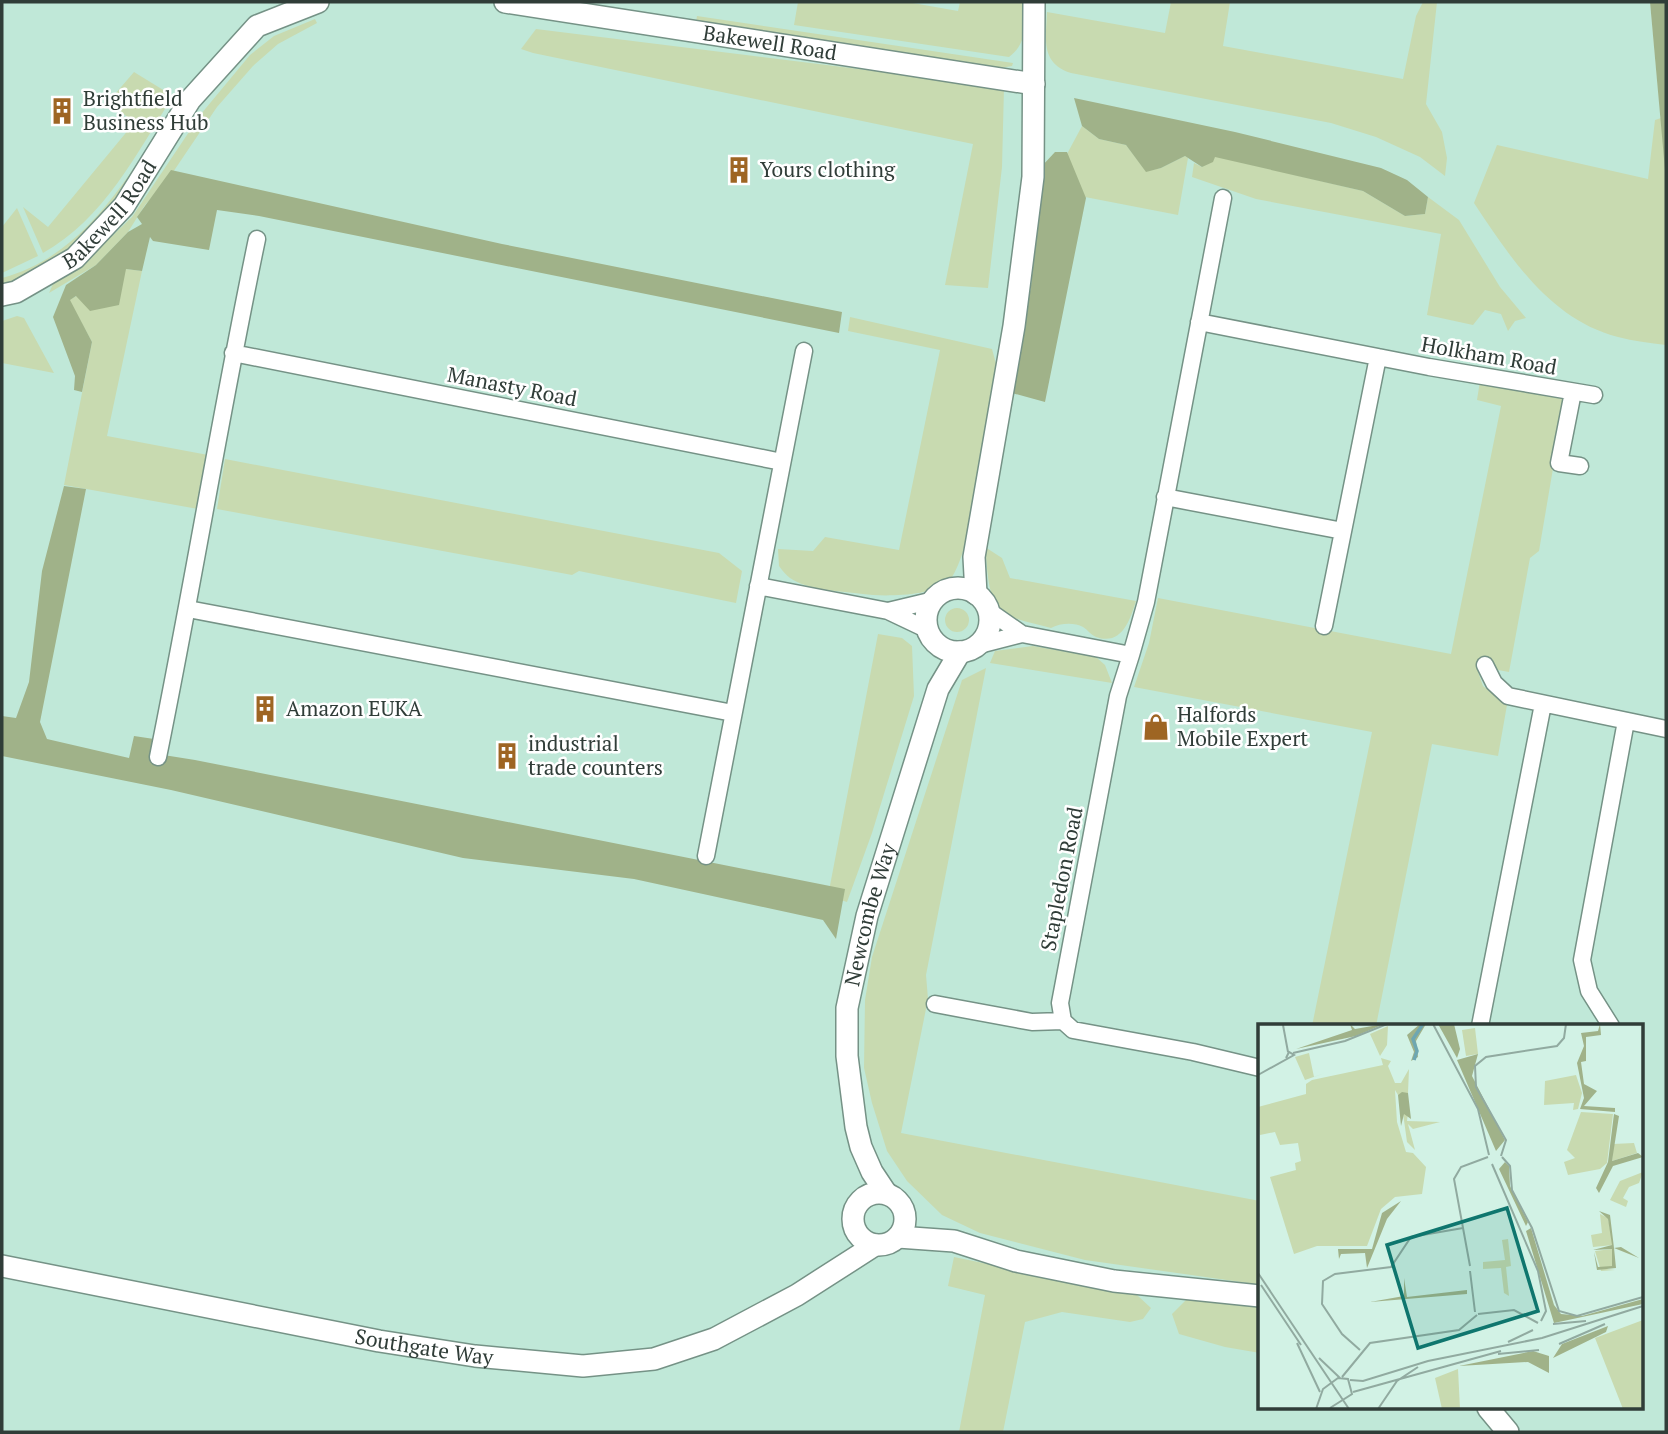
<svg xmlns="http://www.w3.org/2000/svg" width="1668" height="1434" viewBox="0 0 1668 1434" font-family="'PT Serif',serif">
	<rect width="100%" height="100%" fill="#d2f2e5"/>
	<!-- built -->
	<path fill="#c0e8d8" fill-rule="evenodd" d="M 2,2 L 1650,2 L 1666,177 L 1666,1432 L 2,1432 ZM 1260,1026 L 1642,1026 L 1642,1408 L 1260,1408 Z"/>
	<!-- green -->
	<path fill="#c8dab0" d="M 798,2 L 907,2 L 958,11 L 960,2 L 1024,2 C 1025,23 1028,43 1009,57 L 794,25 Z
		M 1171,2 L 1230,2 L 1223,46 L 1403,79 L 1416,16 L 1423,2 L 1437,2 L 1426,104 L 1442,132 L 1447,158 L 1445,176 L 1420,157 L 1376,137 L 1331,123 L 1071,73 C 1040,63 1046,39 1047,12 L 1165,33 Z
		M 697,16 L 1013,63 L 1012,66 L 1001,68 L 696,22 Z
		M 315,19 L 317,23 L 278,44 L 253,66 L 217,107 L 167,181 L 145,205 L 128,232 L 96,265 L 49,293 L 53,284 L 84,263 L 132,217 L 201,114 L 250,55 L 274,36 Z
		M 536,29 L 1004,87 L 1002,167 L 988,288 L 945,285 L 973,144 L 533,53 L 521,49 Z
		M 134,72 L 173,96 C 137,153 104,219 43,253 L 23,207 L 48,227 L 134,123 L 109,101 Z
		M 175,103 L 176,114 L 122,200 L 73,250 L 12,284 L 2,286 L 2,278 C 86,256 132,172 175,103 Z
		M 1661,118 L 1666,177 L 1666,345 C 1650,343 1633,341 1618,337 C 1550,320 1510,257 1474,203 L 1497,145 L 1648,179 L 1655,120 Z
		M 1082,126 L 1099,139 L 1126,145 L 1146,171 L 1161,168 L 1185,156 L 1188,158 L 1178,215 L 1085,197 L 1067,154 Z
		M 1215,156 L 1363,191 L 1405,216 L 1425,214 L 1428,197 L 1459,220 L 1500,287 L 1526,318 L 1515,321 L 1508,331 L 1501,314 L 1485,310 L 1473,325 L 1427,315 L 1441,234 L 1256,199 L 1192,177 L 1194,163 L 1202,167 Z
		M 17,208 L 38,256 L 2,273 L 2,227 Z
		M 126,269 L 142,271 L 107,436 L 208,455 L 198,509 L 64,485 L 92,342 L 69,300 Z
		M 17,316 L 24,318 L 54,373 L 2,363 L 2,321 Z
		M 850,317 L 992,349 L 998,371 C 991,410 972,562 947,583 C 931,596 882,597 863,594 C 841,591 809,591 790,578 C 786,575 782,570 779,566 L 778,549 L 813,551 L 825,537 L 899,550 L 940,350 L 848,331 Z
		M 1480,381 L 1565,398 L 1539,551 L 1530,558 L 1509,672 L 1476,666 L 1483,686 L 1507,705 L 1498,756 L 1432,744 L 1376,1026 L 1312,1026 L 1372,732 L 1134,687 L 1149,643 L 1158,598 L 1451,654 L 1501,406 L 1477,400 Z
		M 225,459 L 719,553 L 742,571 L 736,603 L 579,571 L 572,575 L 217,509 Z
		M 985,547 L 1002,558 L 1010,578 L 1136,601 C 1130,620 1122,646 1096,637 C 1091,635 1088,630 1083,627 C 1074,622 1060,623 1051,628 C 1037,624 1020,621 1007,615 C 986,603 988,568 985,547 Z
		M945 620a12 12 0 1 1 24 0a12 12 0 1 1-24 0Z
		M 878,634 L 902,638 L 912,646 L 914,696 L 872,833 L 847,902 L 828,896 Z
		M 1033,646 L 1096,657 L 1105,665 L 1112,683 L 990,663 L 995,651 Z
		M 986,668 L 926,975 L 928,999 L 901,1133 L 1260,1201 L 1260,1283 L 1255,1284 L 1085,1260 L 980,1233 L 942,1215 L 907,1181 L 887,1151 L 872,1103 L 864,1068 L 865,1000 L 872,957 L 962,680 Z
		M 954,1257 L 1137,1295 L 1151,1308 L 1143,1319 L 1130,1322 L 1062,1312 L 1025,1322 L 1003,1432 L 959,1432 L 985,1295 L 948,1286 Z
		M 1189,1297 L 1260,1306 L 1260,1353 L 1225,1347 L 1179,1334 L 1172,1314 Z"/>
	<!-- forest -->
	<path fill="#a0b289" d="M 1650,2 L 1666,2 L 1666,177 L 1665,170 Z
		M 1074,98 L 1235,132 L 1381,168 L 1407,180 L 1428,197 L 1425,214 L 1405,216 L 1363,191 L 1215,157 L 1213,162 L 1202,167 L 1185,156 L 1161,168 L 1146,172 L 1126,145 L 1099,139 L 1082,126 Z
		M 1055,152 L 1067,152 L 1086,198 L 1045,402 L 1012,393 L 1031,286 L 1042,166 Z
		M 171,170 L 502,244 L 842,312 L 839,333 L 259,216 L 217,210 L 209,250 L 153,241 L 150,237 L 142,271 L 126,269 L 119,305 L 90,311 L 76,296 L 70,300 L 92,342 L 82,392 L 74,390 L 75,376 L 53,317 L 66,285 L 96,265 L 128,232 L 142,224 L 137,217 Z
		M 64,486 L 86,489 L 40,722 L 47,739 L 129,758 L 134,736 L 154,739 L 151,753 L 195,760 L 845,889 L 836,939 L 823,920 L 634,879 L 463,858 L 171,790 L 2,756 L 2,716 L 16,718 L 29,682 L 42,571 Z"/>
	<g fill="none" stroke-linecap="round" stroke-linejoin="round">
		<defs>
			<path id="minor" d="M 1199,322 L 1429,367 L 1594,395
				M 233,353 L 782,462
				M 1573,392 L 1559,463 L 1580,466
				M 1165,497 L 1343,531
				M 758,586 L 888,611 L 928,630
				M 188,609 L 733,713
				M 888,611 L 934,600
				M 989,611 L 1022,634 L 1131,655 L 1118,696 L 1060,1003 L 1063,1021 L 1073,1030 L 1193,1052 L 1260,1068
				M 1324,626 L 1378,357
				M 979,645 L 1022,634
				M 1131,655 L 1146,602 L 1223,198
				M 1485,665 L 1494,683 L 1508,696 L 1666,729
				M 158,757 C 193,585 221,411 257,239
				M 706,856 L 804,351
				M 935,1004 L 1032,1022 L 1063,1021
				M 1480,1026 L 1543,704
				M 1611,1026 L 1589,991 L 1582,960 L 1626,721"/>
			<g id="tertiary">
				<path id="s1" d="M 505,2 L 1034,84"/>
				<path id="s2" d="M 2,295 L 16,292 L 75,258 L 124,206 L 190,100 L 257,26 L 318,2"/>
				<circle cx="958" cy="620" r="32"/>
				<path d="M 976,594 L 974,557 L 1014,326 L 1033,177 L 1034,2"/>
				<circle cx="879" cy="1219" r="26"/>
				<path id="s3" d="M 886,1193 L 872,1172 L 861,1147 L 856,1127 L 847,1056 L 847,1008 L 867,916 L 938,689 L 960,652"/>
				<path d="M 898,1237 L 954,1241 L 1016,1261 L 1114,1281 L 1260,1296"/>
				<path id="s4" d="M 2,1266 L 379,1341 L 475,1356 L 583,1366 L 654,1359 L 714,1339 L 797,1295 L 875,1245"/>
				<path d="M 1488,1408 L 1508,1432"/>
			</g>
		</defs>
		<!-- minor casing -->
		<use href="#minor" stroke="#759286" stroke-width="19"/>
		<!-- tertiary casing -->
		<use href="#tertiary" stroke="#759286" stroke-width="24"/>
		<!-- minor -->
		<use href="#minor" stroke="#fff" stroke-width="16"/>
		<!-- tertiary -->
		<use href="#tertiary" stroke="#fff" stroke-width="21"/>
	</g>
	<!-- icons -->
	<defs>
		<symbol id="building-bare" viewBox="-9 -9 18 18"><path d="M-4-6H4V6H1V3H-1V6H-4ZM-2.5-4.3h1.7v1.8h-1.7ZM.8-4.3h1.7v1.8H.8ZM-2.5-1h1.7V.8h-1.7ZM.8-1h1.7V.8H.8Z" fill="#9e6523" stroke="#fff" stroke-width="2.5" paint-order="stroke"/></symbol>
		<symbol id="shop-bare" viewBox="-9 -9 18 18"><path d="M-5-2.5h2.3a2.7 3.5 0 0 1 5.4 0H5L5.5 6h-11ZM-1.5-2.5h3a1.5 2.3 0 0 0-3 0Z" fill="#9e6523" stroke="#fff" stroke-width="2.5" paint-order="stroke"/></symbol>
	</defs>
	<g fill-rule="evenodd">
		<use href="#building-bare" x="43" y="92" width="38" height="38"/>
		<use href="#building-bare" x="720" y="151" width="38" height="38"/>
		<use href="#building-bare" x="246" y="690" width="38" height="38"/>
		<use href="#shop-bare" x="1137" y="708" width="38" height="38"/>
		<use href="#building-bare" x="488" y="737" width="38" height="38"/>
	</g>
	<g text-anchor="middle" stroke-width="5" stroke-linejoin="round" paint-order="stroke">
		<!-- street labels -->
		<g font-size="21" fill="#303d38" stroke="#fff">
			<text dy="7" stroke="none"><textPath href="#s1" startOffset="268">Bakewell Road</textPath></text>
			<text dy="7" stroke="none"><textPath href="#s2" startOffset="138">Bakewell Road</textPath></text>
			<text transform="translate(1489 356) rotate(10)" y="7">Holkham Road</text>
			<text transform="translate(512 387) rotate(11)" y="7">Manasty Road</text>
			<text transform="translate(1062 879) rotate(-79)" y="7">Stapledon Road</text>
			<text dy="7" stroke="none"><textPath href="#s3" startOffset="289">Newcombe Way</textPath></text>
			<text dy="7" stroke="none"><textPath href="#s4" startOffset="430">Southgate Way</textPath></text>
		</g>
		<!-- poi labels -->
		<g font-size="21" fill="#303d38" stroke="#fff" text-anchor="start">
			<text x="83" y="106">Brightfield<tspan x="83" dy="24">Business Hub</tspan></text>
			<text x="760" y="177">Yours clothing</text>
			<text x="286" y="716">Amazon EUKA</text>
			<text x="1177" y="722">Halfords<tspan x="1177" dy="24">Mobile Expert</tspan></text>
			<text x="528" y="751">industrial<tspan x="528" dy="24">trade counters</tspan></text>
		</g>
	</g>
	<!-- overview -->
	<g transform="translate(1258 1024)">
		<rect width="385" height="385" fill="#d2f2e5"/>
		<path d="M 130,2 L 129,21 L 122,32 L 112,10 ZM 217,4 L 220,30 L 208,32 L 204,6 ZM 51,29 L 56,53 L 67,49 L 47,56 L 37,33 ZM 123,34 L 133,37 L 130,42 L 137,59 L 143,59 L 151,45 L 150,69 L 140,71 L 137,66 L 139,98 L 148,128 L 155,129 L 168,143 L 164,170 L 137,173 L 123,185 L 109,222 L 59,222 L 36,230 L 12,153 L 38,146 L 37,139 L 43,137 L 40,119 L 22,121 L 17,108 L 2,111 L 0,83 L 48,70 L 48,60 L 54,56 L 125,41 ZM 318,51 L 324,69 L 320,85 L 315,86 L 316,79 L 286,81 L 287,57 ZM 323,88 L 355,90 L 349,139 L 342,145 L 310,151 L 306,138 L 317,134 L 309,126 ZM 145,89 L 150,89 L 149,97 L 182,98 L 155,105 L 150,100 L 157,126 L 149,118 ZM 376,119 L 379,129 L 354,137 L 355,120 ZM 385,148 L 381,159 L 371,163 L 365,174 L 370,177 L 368,183 L 352,176 L 362,157 ZM 342,190 L 350,194 L 355,221 L 335,223 L 333,211 L 344,209 ZM 250,215 L 253,242 L 248,243 L 251,272 L 246,269 L 243,244 L 225,245 L 225,238 L 247,236 L 244,216 ZM 354,225 L 354,242 L 348,245 L 357,246 L 343,247 L 337,227 ZM 385,296 L 385,385 L 365,385 L 337,314 ZM 200,345 L 202,385 L 184,385 L 177,354 Z" fill="#c8dab0"/>
		<path d="M 92,0 L 97,5 L 126,0 L 98,12 L 38,25 L 94,6 ZM 162,0 L 168,0 L 158,17 L 160,33 L 153,37 L 156,28 L 149,11 ZM 180,0 L 196,0 L 202,25 L 199,34 ZM 342,0 L 343,11 L 328,13 L 328,37 L 323,38 L 326,60 L 339,67 L 326,82 L 357,84 L 357,88 L 322,85 L 326,74 L 319,39 L 326,22 L 323,9 L 340,7 ZM 220,30 L 214,52 L 247,116 L 238,127 L 199,36 ZM 144,68 L 150,69 L 153,95 L 146,90 L 143,102 L 140,71 ZM 356,90 L 361,92 L 354,137 L 380,129 L 385,133 L 355,142 L 341,169 L 338,164 L 350,138 ZM 247,138 L 251,142 L 252,162 L 270,198 L 268,202 L 241,145 ZM 143,177 L 129,195 L 109,244 L 107,229 L 83,230 L 81,235 L 80,225 L 114,225 L 124,189 ZM 341,187 L 352,191 L 356,224 L 363,223 L 381,234 L 356,224 L 358,244 L 339,246 L 336,228 L 340,243 L 354,242 L 354,225 L 335,226 L 354,221 L 350,195 ZM 273,204 L 296,281 L 303,290 L 324,292 L 385,275 L 385,280 L 296,299 L 268,207 ZM 146,254 L 149,273 L 209,266 L 209,270 L 112,278 L 146,272 ZM 350,302 L 348,308 L 295,334 L 304,320 ZM 275,327 L 291,332 L 291,349 L 270,338 L 201,342 Z" fill="#a0b289"/>
		<path fill="none" stroke="#6ea7b1" stroke-width="3.5" d="M 156,36 L 159,27 L 155,15 L 165,0"/>
		<path fill="none" stroke="#91aaa0" stroke-width="2" d="M 175,0 L 220,85 L 231,131M 25,1 L 30,28M 35,29 L 87,17 L 129,0M 0,51 L 36,31 L 31,28 L 28,34M 243,132 L 248,116 L 218,63 L 217,42 L 228,33 L 299,22 L 306,14 L 308,0M 244,133 L 252,142 L 254,166 L 274,204 L 301,287 L 319,292 L 385,273M 234,140 L 280,247 L 288,287 L 283,297M 212,242 L 196,155 L 203,143 L 230,133M 212,247 L 217,288M 0,249 L 91,385M 3,261 L 43,321M 220,290 L 256,286 L 280,299M 295,300 L 328,297M 250,318 L 275,306M 39,319 L 62,368M 301,320 L 347,300M 102,326 L 84,310 L 64,280 L 65,257 L 77,250 L 133,243 L 153,213 L 205,204M 240,330 L 281,326M 61,334 L 82,354M 84,353 L 112,319 L 201,306 L 219,291M 92,356 L 105,357 L 170,337 L 284,314 L 385,282M 95,368 L 243,327M 58,385 L 65,365 L 80,354 L 90,355 L 94,370 L 72,384M 120,385 L 139,357 L 160,343"/>
		<path fill="#0f766e" fill-opacity="0.15" stroke="#0f766e" stroke-width="3.5" d="M 249,184 L 280,287 L 160,324 L 129,221 Z"/>
		<rect width="385" height="385" fill="none" stroke="#303d38" stroke-width="3.5"/>
	</g>
	<!-- border -->
	<rect width="1668" height="1434" fill="none" stroke="#303d38" stroke-width="7"/>
</svg>
